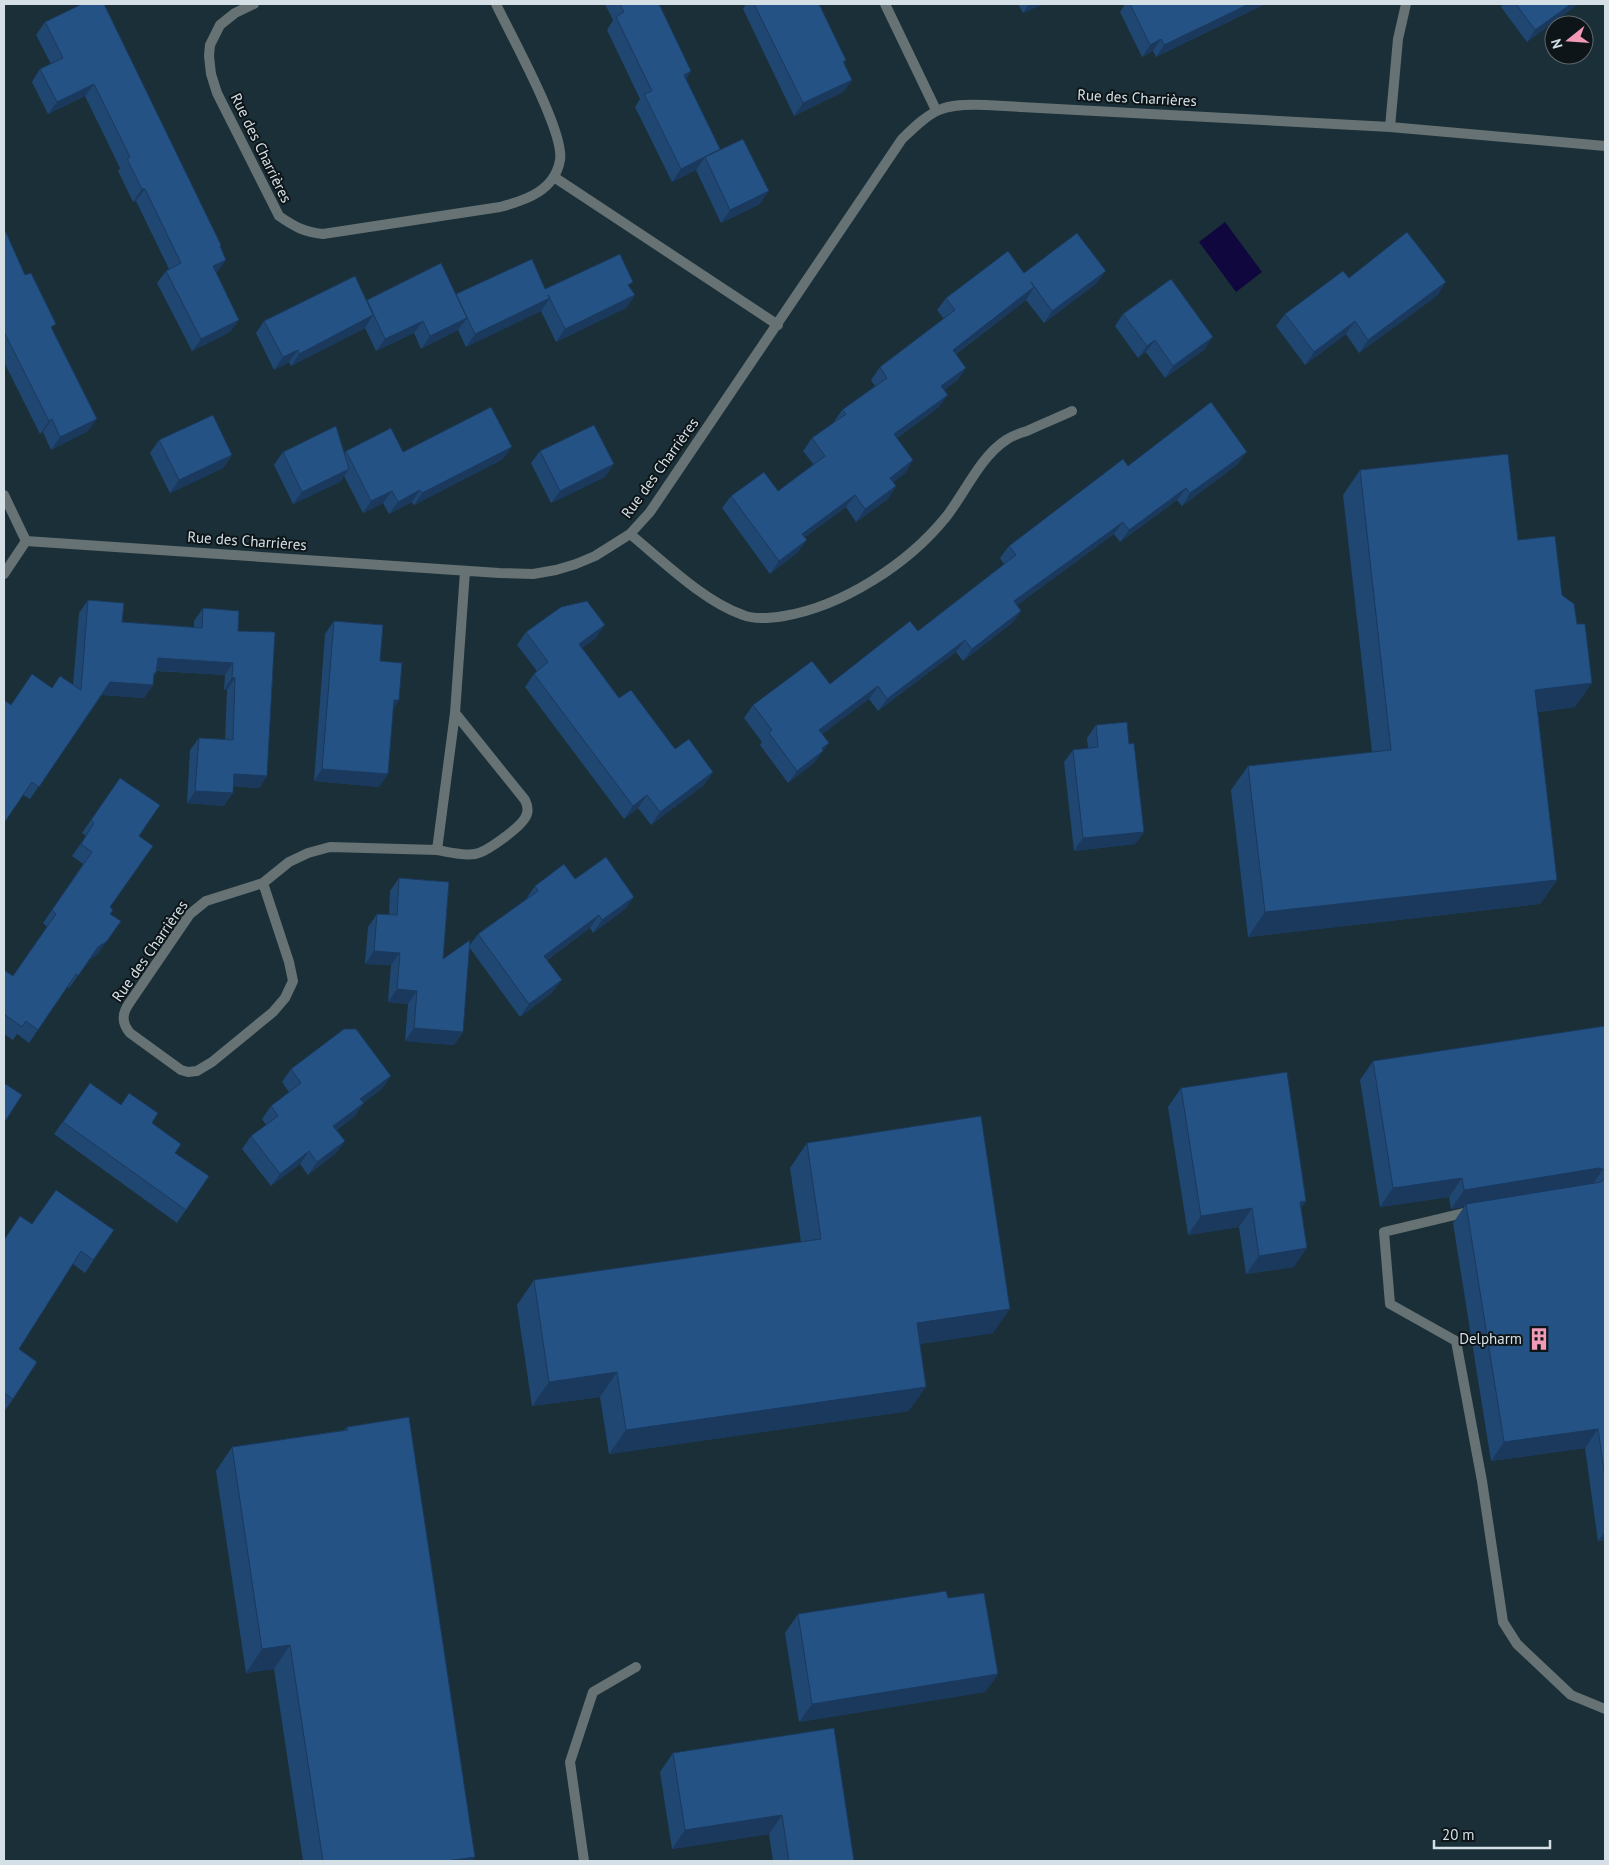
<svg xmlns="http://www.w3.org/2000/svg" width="1609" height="1865" viewBox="0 0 1609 1865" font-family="'PT Sans',sans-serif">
	<rect width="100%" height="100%" fill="#1a2f37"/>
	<!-- water -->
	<path fill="#10073e" d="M 1225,222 L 1262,272 L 1236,292 L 1199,242 Z"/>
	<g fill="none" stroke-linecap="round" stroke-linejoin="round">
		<!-- service -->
		<path stroke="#667273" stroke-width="10" d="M 1472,1211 L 1384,1232 L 1390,1304 L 1456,1341 L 1482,1481 L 1503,1622 L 1517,1644 L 1571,1695 L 1605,1709"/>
		<!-- minor -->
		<path stroke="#667273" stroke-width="10" d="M 254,4 L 235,13 L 220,25 L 210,45 L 209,56 L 211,74 L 217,93 L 279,216 C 295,227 304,232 323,234 L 500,207 C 527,200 555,190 560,160 C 565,132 510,34 496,4
			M 885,4 L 936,110
			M 1390,127 L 1398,39 L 1406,4
			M 554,177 L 778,325
			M 4,495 L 26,541 L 4,574
			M 630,534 C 663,561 703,601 743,615 C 755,620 772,618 784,616 C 843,606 908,564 946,517 C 965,493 980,457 1006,440 C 1012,436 1020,433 1027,431 C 1042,424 1057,418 1072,411
			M 26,541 L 499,573 L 533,574 L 556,570 L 576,564 L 595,556 L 630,534 L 650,512 L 902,139 C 933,109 942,103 986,105 L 1390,127 L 1605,146
			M 437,850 C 449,852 463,856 475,854 C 487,852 519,828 525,818 C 529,812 528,806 525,800 L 455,713
			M 263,883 L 289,962 L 293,981 L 285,998 L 273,1012 L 212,1062 L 197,1071 L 188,1072 L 181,1070 L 130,1033 C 121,1022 122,1013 130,1002 L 190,914 L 206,901 L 263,883 L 289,862 L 308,853 L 330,847 L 437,850 L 455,713 L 465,571
			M 584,1861 L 570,1762 L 593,1692 L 636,1667"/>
	</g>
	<!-- wall -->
	<path fill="#204772" d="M 82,4 L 220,247 L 226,260 L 216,273 L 239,320 L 230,332 L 192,351 L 157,283 L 166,271 L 169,269 L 136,201 L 133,202 L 118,171 L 120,168 L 85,96 L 48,114 L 32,82 L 40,69 L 51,64 L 36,35 L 45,22 Z
		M 605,4 L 659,4 L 691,71 L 686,79 L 720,149 L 760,204 L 721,223 L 696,170 L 672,182 L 635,107 L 640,99 L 607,30 L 613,20 Z
		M 744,4 L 819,4 L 852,80 L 843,92 L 794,116 L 743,9 L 745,6 Z
		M 1018,4 L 1043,4 L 1023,13 Z
		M 1125,4 L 1265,4 L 1156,57 L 1153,51 L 1142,57 L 1120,12 Z
		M 1503,4 L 1578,4 L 1527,42 L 1501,7 Z
		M 4,228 L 25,275 L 52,329 L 88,431 L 51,450 L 43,432 L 40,434 L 4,362 Z
		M 1024,273 L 1097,283 L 1044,323 L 1026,300 L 956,354 L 958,380 L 944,390 L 939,407 L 897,438 L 913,460 L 905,473 L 893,482 L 896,486 L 888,499 L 856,522 L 846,507 L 805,537 L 798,552 L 770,574 L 722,508 L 731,496 L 778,491 L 814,465 L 803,451 L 812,438 L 834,422 L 842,410 L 875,386 L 871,380 L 880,367 L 944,319 L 937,310 L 946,298 Z
		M 1349,278 L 1438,295 L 1359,353 L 1346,334 L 1305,365 L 1276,326 L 1285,314 Z
		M 630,287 L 635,295 L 626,308 L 556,342 L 541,311 L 466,347 L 458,330 L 421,349 L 414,333 L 376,351 L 365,328 L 291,366 L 289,362 L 274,370 L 256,333 L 264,321 L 366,300 L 545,289 Z
		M 1123,314 L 1205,349 L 1165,378 L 1146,352 L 1138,358 L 1115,326 Z
		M 159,440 L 232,455 L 223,468 L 170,493 L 150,453 Z
		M 346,451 L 403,452 L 503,459 L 414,505 L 412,502 L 389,514 L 383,503 L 363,513 L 344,476 L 340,482 L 293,504 L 274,465 L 283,452 L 344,454 Z
		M 540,451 L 605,477 L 551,503 L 531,463 Z
		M 1238,464 L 1182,506 L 1177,500 L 1120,542 L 1114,534 L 1017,605 L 1021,611 L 1012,623 L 963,661 L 956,652 L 878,711 L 869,699 L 822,734 L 829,743 L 814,763 L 788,783 L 760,745 L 762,742 L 744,718 L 753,705 L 830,684 L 918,631 L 1004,564 L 1000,558 L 1009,546 L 1128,466 Z
		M 1360,470 L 1518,540 L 1575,707 L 1538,712 L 1557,880 L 1540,904 L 1248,937 L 1231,790 L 1248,766 L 1372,752 L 1343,495 Z
		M 88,600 L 122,622 L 194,627 L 194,621 L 203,608 L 238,631 L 267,776 L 259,788 L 233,786 L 224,806 L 187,803 L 190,750 L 199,738 L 225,739 L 227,690 L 224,690 L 225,675 L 157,671 L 153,677 L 153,685 L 144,698 L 102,695 L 30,799 L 23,795 L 11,705 L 52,688 L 73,685 L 79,613 Z
		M 334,621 L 380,661 L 399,700 L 393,709 L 388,774 L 379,787 L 314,781 L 325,634 Z
		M 526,632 L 596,638 L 582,648 L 619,698 L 675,749 L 713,772 L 704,785 L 651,825 L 638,808 L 624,819 L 525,687 L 534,674 L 537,671 L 517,645 Z
		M 1096,725 L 1129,744 L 1144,832 L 1135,844 L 1074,851 L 1064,762 L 1073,750 L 1088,748 L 1087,738 Z
		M 120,778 L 139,836 L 110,907 L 110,914 L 98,954 L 89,960 L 69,988 L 67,987 L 29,1043 L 17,1034 L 13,1040 L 4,1034 L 4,971 L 13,976 L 47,927 L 43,923 L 83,864 L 72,856 L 86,836 L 82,833 Z
		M 399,878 L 443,959 L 469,946 L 478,934 L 526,899 L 535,886 L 575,879 L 634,897 L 625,909 L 593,933 L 590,928 L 547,960 L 553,992 L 520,1017 L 469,947 L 463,1032 L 454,1045 L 405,1041 L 408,1004 L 388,1002 L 391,965 L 365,964 L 368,927 L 377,914 L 389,915 L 390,891 Z
		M 1605,1026 L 1605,1540 L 1598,1541 L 1585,1448 L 1491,1461 L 1453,1223 L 1464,1207 L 1451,1209 L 1449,1197 L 1380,1207 L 1360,1080 L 1373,1061 Z
		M 291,1069 L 382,1089 L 363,1103 L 355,1116 L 337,1130 L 345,1141 L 336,1153 L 308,1175 L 300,1164 L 271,1186 L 242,1149 L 251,1136 L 266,1125 L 262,1119 L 271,1106 L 289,1092 L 282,1082 Z
		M 90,1083 L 121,1105 L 152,1123 L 175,1153 L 209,1176 L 177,1223 L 54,1134 Z
		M 1181,1088 L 1306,1201 L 1301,1208 L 1294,1267 L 1246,1274 L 1239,1227 L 1188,1235 L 1168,1107 Z
		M 807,1143 L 993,1333 L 920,1344 L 909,1411 L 609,1454 L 600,1397 L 532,1406 L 517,1305 L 534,1280 L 801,1242 L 790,1168 Z
		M 32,1224 L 114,1230 L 85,1273 L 73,1264 L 19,1349 L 13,1399 L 4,1412 L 4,1240 Z
		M 347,1427 L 473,1861 L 303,1861 L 274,1669 L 246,1673 L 216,1471 L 232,1447 L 344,1430 Z
		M 948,1598 L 998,1674 L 985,1692 L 799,1722 L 785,1633 L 798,1614 Z
		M 834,1728 L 854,1861 L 773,1861 L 769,1834 L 672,1849 L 660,1772 L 673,1753 Z"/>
	<!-- shaded-wall -->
	<path fill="#1a395d" d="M 1029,4 L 1043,4 L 1023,13 Z
		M 1249,4 L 1265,4 L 1156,57 L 1164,45 Z
		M 1571,4 L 1578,4 L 1527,42 L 1535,30 Z
		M 1161,39 L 1153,51 L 1142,57 L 1150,45 Z
		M 691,71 L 682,84 L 684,75 Z
		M 852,80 L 843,92 L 794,116 L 803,103 Z
		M 94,84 L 85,96 L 48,114 L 57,102 Z
		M 720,149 L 705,157 L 696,170 L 672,182 L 681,169 Z
		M 142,189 L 145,189 L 136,201 L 133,202 Z
		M 769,191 L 760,204 L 721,223 L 730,210 Z
		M 226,260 L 217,272 L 204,279 L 213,266 Z
		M 1106,271 L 1097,283 L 1044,323 L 1052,311 Z
		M 1446,282 L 1438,295 L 1359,353 L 1368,340 Z
		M 1034,287 L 1026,300 L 944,362 L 953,350 Z
		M 635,295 L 626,308 L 556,342 L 565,329 Z
		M 550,298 L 541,311 L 466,347 L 475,334 Z
		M 373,315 L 365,328 L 291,366 L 299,354 Z
		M 467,318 L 458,330 L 421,349 L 430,336 Z
		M 239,320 L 230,332 L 192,351 L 201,339 Z
		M 423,321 L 414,333 L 376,351 L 385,339 Z
		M 1355,321 L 1346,334 L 1305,365 L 1314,352 Z
		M 1213,337 L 1205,349 L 1165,378 L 1173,366 Z
		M 1155,340 L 1146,352 L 1138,358 L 1147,346 Z
		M 298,350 L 289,362 L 274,370 L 283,357 Z
		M 966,368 L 958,380 L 933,398 L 941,386 Z
		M 948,395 L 939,407 L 885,446 L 894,434 Z
		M 52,419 L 43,432 L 40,434 L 49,421 Z
		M 97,419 L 88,431 L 51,450 L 60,437 Z
		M 512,447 L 503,459 L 414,505 L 422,493 Z
		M 1247,452 L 1238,464 L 1182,506 L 1190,493 Z
		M 232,455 L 223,468 L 170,493 L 179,480 Z
		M 913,460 L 905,473 L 882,490 L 890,478 Z
		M 614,464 L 605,477 L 551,503 L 560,491 Z
		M 349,469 L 340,482 L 293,504 L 302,492 Z
		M 896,486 L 888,499 L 856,522 L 865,509 Z
		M 1186,488 L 1177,500 L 1120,542 L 1129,530 Z
		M 420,490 L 412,502 L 389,514 L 398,502 Z
		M 392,491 L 383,503 L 363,513 L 371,501 Z
		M 855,495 L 846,507 L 793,546 L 802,534 Z
		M 1123,522 L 1114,534 L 1005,614 L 1014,601 Z
		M 807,540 L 798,552 L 770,574 L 779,561 Z
		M 1021,611 L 1012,623 L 963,661 L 972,649 Z
		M 605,625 L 596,638 L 570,657 L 579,644 Z
		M 965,640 L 956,652 L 878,711 L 887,699 Z
		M 158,658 L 233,663 L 225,675 L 149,670 Z
		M 154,673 L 156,673 L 148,685 L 153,685 L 144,698 L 102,695 L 110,682 Z
		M 232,677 L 235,678 L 227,690 L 224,690 Z
		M 1592,683 L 1575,707 L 1518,714 L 1535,690 Z
		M 878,686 L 869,699 L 811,743 L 819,730 Z
		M 394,700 L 399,700 L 390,713 Z
		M 829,743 L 814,763 L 788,783 L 797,771 L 822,748 Z
		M 322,769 L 388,774 L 379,787 L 314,781 Z
		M 713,772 L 704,785 L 651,825 L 660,812 Z
		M 234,774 L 267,776 L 259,788 L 225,786 Z
		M 195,791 L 233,793 L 224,806 L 187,803 Z
		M 647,795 L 638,808 L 624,819 L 633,806 Z
		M 1144,832 L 1135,844 L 1074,851 L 1083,838 Z
		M 1557,880 L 1540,904 L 1248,937 L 1265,912 Z
		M 634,897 L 625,909 L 593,933 L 602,920 Z
		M 599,915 L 590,928 L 535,968 L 544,956 Z
		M 112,934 L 98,954 L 89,960 L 98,947 Z
		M 374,951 L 400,953 L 391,965 L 365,964 Z
		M 562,980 L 553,992 L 520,1017 L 529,1004 Z
		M 397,989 L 417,991 L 408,1004 L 388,1002 Z
		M 414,1028 L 463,1032 L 454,1045 L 405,1041 Z
		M 391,1076 L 382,1089 L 351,1112 L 360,1099 Z
		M 364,1103 L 355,1116 L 324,1139 L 333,1126 Z
		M 345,1141 L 336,1153 L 308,1175 L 317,1162 Z
		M 309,1151 L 300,1164 L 271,1186 L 280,1174 Z
		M 1599,1168 L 1603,1169 L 1590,1188 L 1466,1204 L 1464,1207 L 1451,1209 L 1464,1190 Z
		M 1462,1178 L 1449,1197 L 1380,1207 L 1393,1188 Z
		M 1306,1201 L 1293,1220 L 1300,1202 Z
		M 1252,1208 L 1239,1227 L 1188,1235 L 1201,1216 Z
		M 1307,1248 L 1294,1267 L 1246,1274 L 1259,1256 Z
		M 1010,1309 L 993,1333 L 900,1347 L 917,1323 Z
		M 617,1372 L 600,1397 L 532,1406 L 549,1382 Z
		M 926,1387 L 909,1411 L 609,1454 L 626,1430 Z
		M 1598,1429 L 1585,1448 L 1491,1461 L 1504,1442 Z
		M 1605,1531 L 1605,1540 L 1598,1541 Z
		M 290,1645 L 274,1669 L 246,1673 L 262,1649 Z
		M 998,1674 L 985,1692 L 799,1722 L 812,1704 Z
		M 782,1815 L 769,1834 L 672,1849 L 685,1830 Z
		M 475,1857 L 473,1861 L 446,1861 Z"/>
	<!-- building -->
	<path fill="#255285" stroke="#1a395d" d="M 82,4 L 104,4 L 221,245 L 220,246 L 226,260 L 213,266 L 239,320 L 201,339 L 166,271 L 181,263 L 145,189 L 142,189 L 127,159 L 130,157 L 94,84 L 57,102 L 40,69 L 63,58 L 45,22 Z
		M 620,4 L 659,4 L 691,71 L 684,75 L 720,149 L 681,169 L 644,94 L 652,91 L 616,17 L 624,12 Z
		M 754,4 L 819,4 L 846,60 L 843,62 L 852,80 L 803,103 Z
		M 1130,4 L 1249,4 L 1164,45 L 1161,39 L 1150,45 Z
		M 1516,4 L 1571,4 L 1535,30 Z
		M 743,139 L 769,191 L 730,210 L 705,157 Z
		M 4,228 L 25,275 L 31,273 L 56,324 L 51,327 L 97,419 L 60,437 L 52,419 L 49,421 L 4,332 Z
		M 1407,232 L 1446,282 L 1368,340 L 1355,321 L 1314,352 L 1285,314 L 1343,271 L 1349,278 Z
		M 1077,233 L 1106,271 L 1052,311 L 1031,282 L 1034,287 L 953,350 L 966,368 L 941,386 L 948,395 L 894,434 L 913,460 L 890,478 L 896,486 L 865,509 L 855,495 L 802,534 L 807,540 L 779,561 L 731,496 L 764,472 L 778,491 L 825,456 L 812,438 L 846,414 L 842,410 L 887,378 L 880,367 L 955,310 L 946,298 L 1008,251 L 1024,273 Z
		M 620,254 L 633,282 L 628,285 L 635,295 L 565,329 L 548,295 L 550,298 L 475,334 L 456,294 L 532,259 L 545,289 Z
		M 441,263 L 467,318 L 430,336 L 423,321 L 385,339 L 367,300 Z
		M 355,276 L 373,315 L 299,354 L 298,350 L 283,357 L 264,321 Z
		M 1171,279 L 1213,337 L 1173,366 L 1155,340 L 1147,346 L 1123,314 Z
		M 1211,402 L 1247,452 L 1190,493 L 1186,488 L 1129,530 L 1123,522 L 1014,601 L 1021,611 L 972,649 L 965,640 L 887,699 L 878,686 L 819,730 L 829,743 L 822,748 L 823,751 L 797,771 L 769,733 L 772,730 L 753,705 L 812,661 L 830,684 L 910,621 L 918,631 L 1016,555 L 1009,546 L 1123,459 L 1128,466 Z
		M 491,407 L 512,447 L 422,493 L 420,490 L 398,502 L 392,491 L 371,501 L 346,451 L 391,428 L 403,452 Z
		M 213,415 L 232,455 L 179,480 L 159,440 Z
		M 594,425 L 614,464 L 560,491 L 540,451 Z
		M 336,426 L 349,469 L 302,492 L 283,452 Z
		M 1508,454 L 1518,540 L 1555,536 L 1562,595 L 1574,604 L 1577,624 L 1585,624 L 1592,683 L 1535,690 L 1557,880 L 1265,912 L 1248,766 L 1391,750 L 1360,470 Z
		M 88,600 L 124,603 L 122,622 L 202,628 L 203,608 L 239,611 L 238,631 L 275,632 L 267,776 L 234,774 L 233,793 L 195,791 L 199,738 L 233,740 L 235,678 L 232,677 L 233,663 L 158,658 L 156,673 L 154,673 L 153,685 L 110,682 L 39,787 L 32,782 L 4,823 L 4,700 L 11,705 L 32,674 L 52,688 L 60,676 L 81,690 Z
		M 587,601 L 605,625 L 579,644 L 619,698 L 631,690 L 675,749 L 689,739 L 713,772 L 660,812 L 647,795 L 633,806 L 534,674 L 548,662 L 526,632 L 561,607 Z
		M 334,621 L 383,625 L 380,661 L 402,663 L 399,700 L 394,700 L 388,774 L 322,769 Z
		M 1127,722 L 1129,744 L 1134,743 L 1144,832 L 1083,838 L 1073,750 L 1098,747 L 1096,725 Z
		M 120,778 L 160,805 L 139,836 L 153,846 L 110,907 L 113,910 L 110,914 L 121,921 L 107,941 L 98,947 L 78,976 L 76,974 L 38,1030 L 26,1021 L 22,1027 L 4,1014 L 4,970 L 13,976 L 56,914 L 52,910 L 92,852 L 81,844 L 94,823 L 91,820 Z
		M 606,857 L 634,897 L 602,920 L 599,915 L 544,956 L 562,980 L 529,1004 L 478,934 L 538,891 L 535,886 L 564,864 L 575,879 Z
		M 399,878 L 449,882 L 443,959 L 470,940 L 463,1032 L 414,1028 L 417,991 L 397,989 L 400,953 L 374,951 L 377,914 L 397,915 Z
		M 1605,1026 L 1605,1172 L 1603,1169 L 1599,1168 L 1464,1190 L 1462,1178 L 1393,1188 L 1373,1061 Z
		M 344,1029 L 356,1029 L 391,1076 L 360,1099 L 364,1103 L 333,1126 L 345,1141 L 317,1162 L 309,1151 L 280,1174 L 251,1136 L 278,1116 L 271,1106 L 301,1083 L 291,1069 Z
		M 1287,1072 L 1306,1201 L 1300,1202 L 1307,1248 L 1259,1256 L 1252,1208 L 1201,1216 L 1181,1088 Z
		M 4,1083 L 22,1095 L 4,1123 Z
		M 90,1083 L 121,1105 L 129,1093 L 158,1113 L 152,1123 L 181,1144 L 175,1153 L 209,1176 L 186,1210 L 63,1122 Z
		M 981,1116 L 1010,1309 L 917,1323 L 926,1387 L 626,1430 L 617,1372 L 549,1382 L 534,1280 L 821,1239 L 807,1143 Z
		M 1605,1179 L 1605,1478 L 1598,1429 L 1504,1442 L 1466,1204 L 1601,1182 Z
		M 56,1190 L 114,1230 L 93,1260 L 81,1251 L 19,1349 L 37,1362 L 13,1399 L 4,1393 L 4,1240 L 20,1216 L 32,1224 Z
		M 409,1417 L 475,1857 L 446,1861 L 323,1861 L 290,1645 L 262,1649 L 232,1447 L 348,1430 L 347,1427 Z
		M 946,1591 L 948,1598 L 984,1593 L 998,1674 L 812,1704 L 798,1614 Z
		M 834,1728 L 854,1861 L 789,1861 L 782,1815 L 685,1830 L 673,1753 Z"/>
	<!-- icons -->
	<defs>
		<symbol id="building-bare" viewBox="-9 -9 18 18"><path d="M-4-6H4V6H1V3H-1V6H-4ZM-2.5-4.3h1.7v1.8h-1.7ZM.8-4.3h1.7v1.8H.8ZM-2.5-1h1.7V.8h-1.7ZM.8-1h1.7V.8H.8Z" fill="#f09ab6" stroke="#0d1519" stroke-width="2.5" paint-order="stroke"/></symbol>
	</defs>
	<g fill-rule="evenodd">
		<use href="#building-bare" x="1523" y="1323" width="32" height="32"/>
	</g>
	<g text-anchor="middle" stroke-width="4" stroke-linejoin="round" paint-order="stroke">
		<!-- street labels -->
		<g font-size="15" fill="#d4e0e6" stroke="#0d1519">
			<text transform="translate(1137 98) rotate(3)" y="5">Rue des Charrières</text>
			<text transform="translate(261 148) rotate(64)" y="5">Rue des Charrières</text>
			<text transform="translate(660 468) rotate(-54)" y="5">Rue des Charrières</text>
			<text transform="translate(247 541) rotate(4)" y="5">Rue des Charrières</text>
			<text transform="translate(150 951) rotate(-55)" y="5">Rue des Charrières</text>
		</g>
		<!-- poi labels -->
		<g font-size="15" fill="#d4e0e6" stroke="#0d1519" text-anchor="end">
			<text x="1522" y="1344">Delpharm</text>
		</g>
	</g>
	<!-- border -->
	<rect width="1609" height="1865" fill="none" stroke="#d4e0e6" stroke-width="10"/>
	<!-- north arrow -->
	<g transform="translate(1569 40) rotate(253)"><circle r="24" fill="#0d1519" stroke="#5d666b"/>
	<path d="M0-4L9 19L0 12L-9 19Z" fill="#f09ab6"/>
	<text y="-8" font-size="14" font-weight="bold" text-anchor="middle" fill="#d4e0e6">N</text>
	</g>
	<!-- scale -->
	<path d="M1434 1840v8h116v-8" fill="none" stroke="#d4e0e6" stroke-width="2.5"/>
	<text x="1442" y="1840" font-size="15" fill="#d4e0e6" stroke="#0d1519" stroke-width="4" paint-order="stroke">20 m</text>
</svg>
